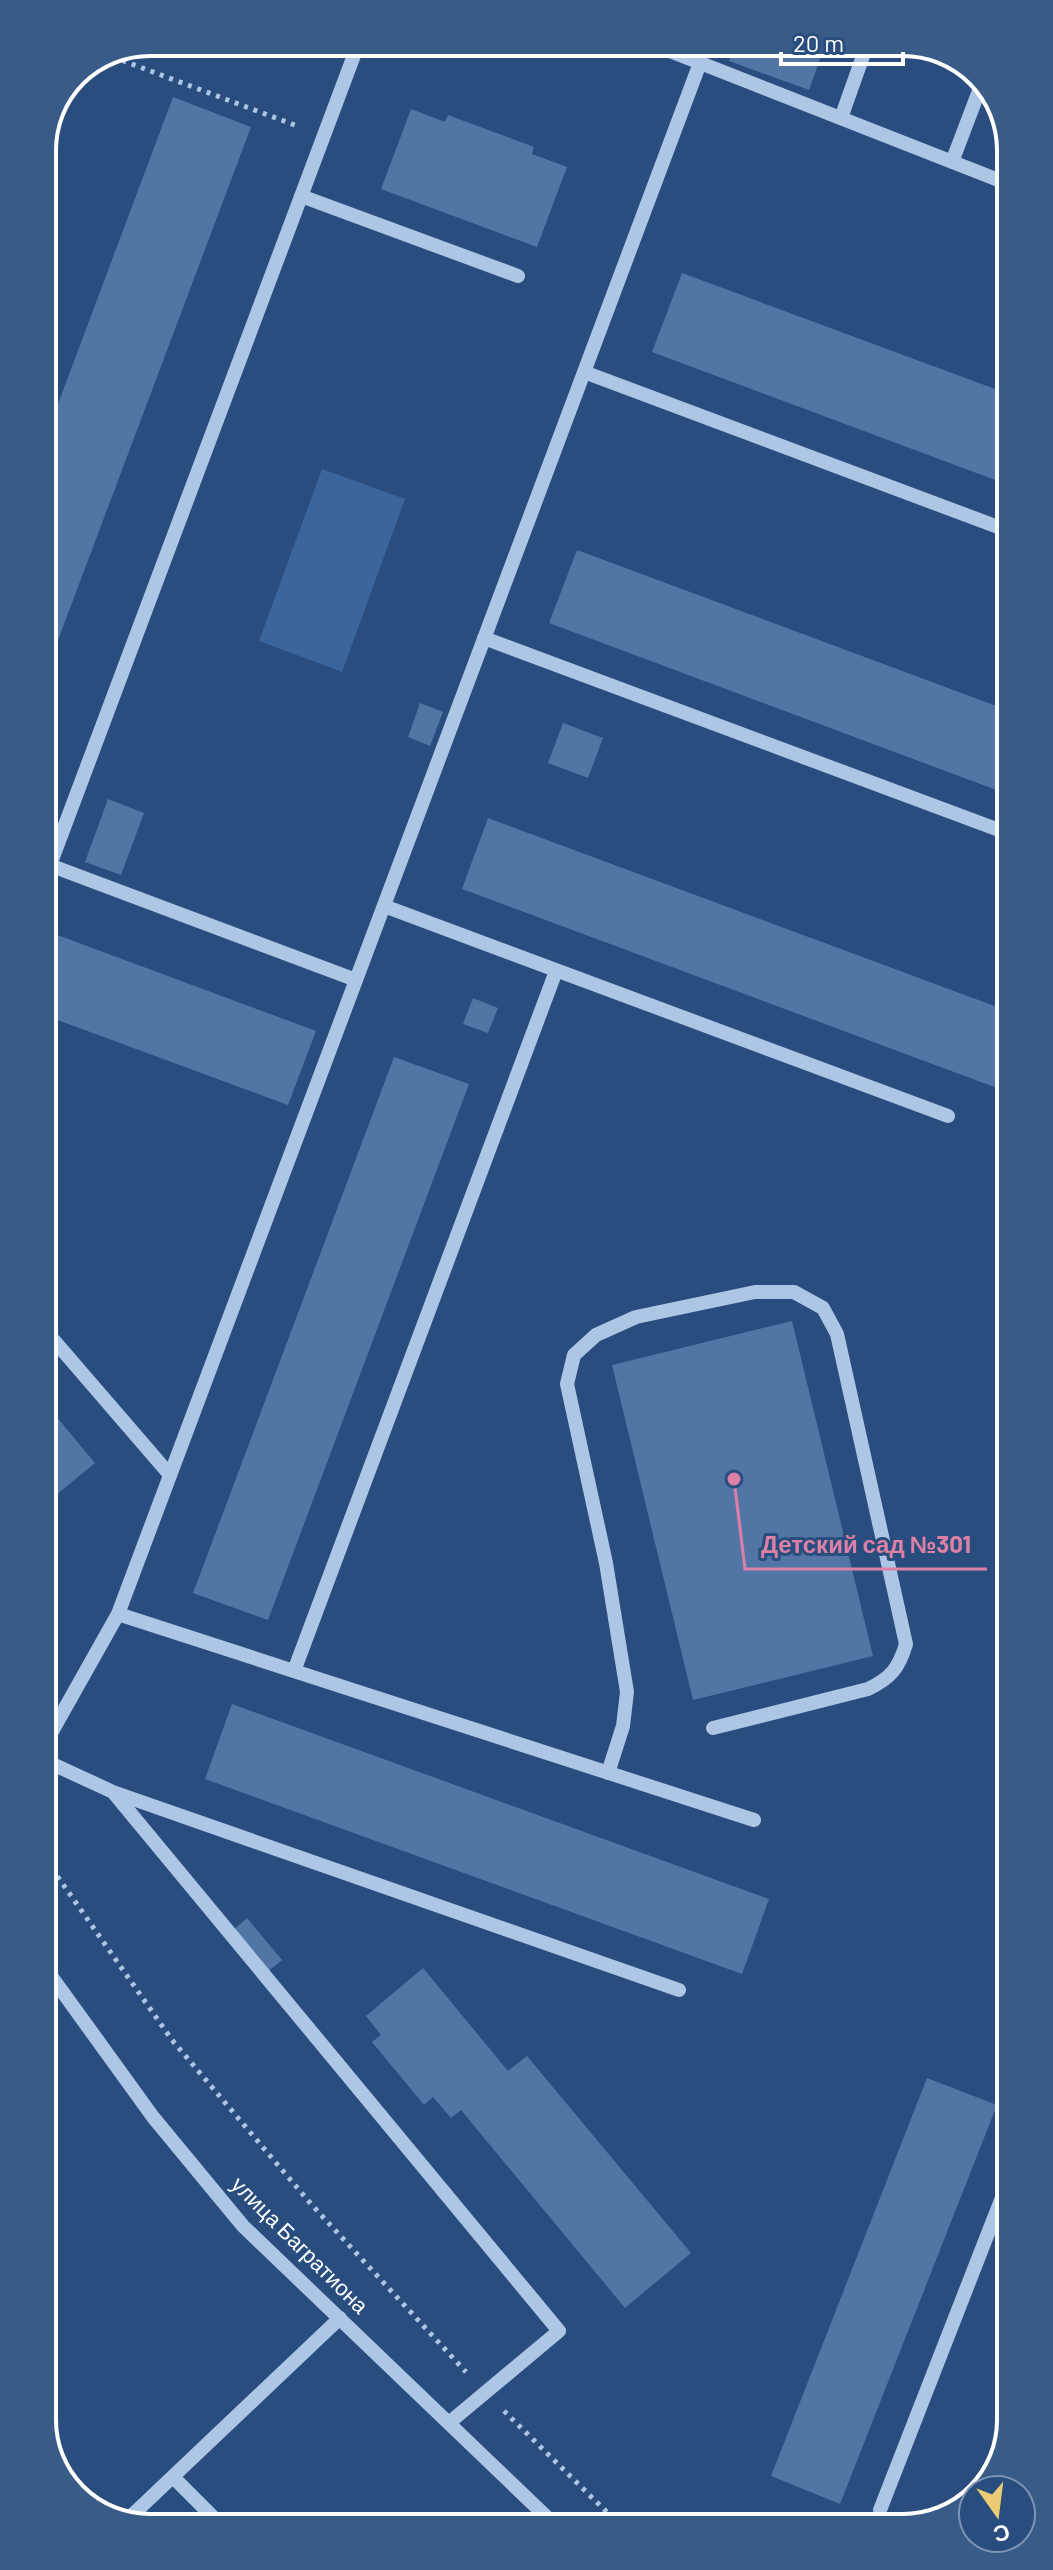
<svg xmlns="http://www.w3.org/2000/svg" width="1053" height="2570" viewBox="0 0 1053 2570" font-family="Barlow,sans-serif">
	<rect width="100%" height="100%" fill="#284d7e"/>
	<!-- green -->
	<path fill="#3c669b" d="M 322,469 L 405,499 L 342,672 L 259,641 Z"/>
	<!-- building -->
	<path fill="#5176a6" d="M 736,42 L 826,42 L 809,90 L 729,61 Z
		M 173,97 L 251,127 L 43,680 L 43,444 Z
		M 411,109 L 445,122 L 448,115 L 534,147 L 532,154 L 567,167 L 537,247 L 381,189 Z
		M 682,273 L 1006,393 L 1006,484 L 652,352 Z
		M 577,550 L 1007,710 L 1007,794 L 549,623 Z
		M 420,703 L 443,712 L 430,746 L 408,737 Z
		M 563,723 L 603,738 L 588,778 L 548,763 Z
		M 108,799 L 144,813 L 121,875 L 85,862 Z
		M 488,818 L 1008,1011 L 1008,1058 L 997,1088 L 462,889 Z
		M 44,930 L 316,1031 L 288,1105 L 44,1015 Z
		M 473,998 L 498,1008 L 488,1033 L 463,1024 Z
		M 394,1057 L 469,1084 L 268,1620 L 193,1593 Z
		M 792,1321 L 873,1656 L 693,1700 L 612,1365 Z
		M 45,1403 L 95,1463 L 45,1504 Z
		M 232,1704 L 769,1899 L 742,1974 L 205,1779 Z
		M 247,1918 L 282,1960 L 266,1973 L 232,1931 Z
		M 423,1968 L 508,2071 L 527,2056 L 691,2253 L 625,2308 L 461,2110 L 451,2118 L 433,2097 L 424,2105 L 372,2042 L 381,2035 L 366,2016 Z
		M 927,2078 L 997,2105 L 840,2504 L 771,2476 Z"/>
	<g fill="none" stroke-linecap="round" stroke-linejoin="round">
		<!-- path -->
		<path stroke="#aec6e5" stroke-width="5" stroke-dasharray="4 6" stroke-linecap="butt" d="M 113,57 L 300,127
			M 46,1860 L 172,2040 L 311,2204 L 466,2372
			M 504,2411 L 620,2525"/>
		<!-- minor -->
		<path stroke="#aec6e5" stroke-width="14" d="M 647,42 L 1006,183
			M 841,118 L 868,42
			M 952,162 L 982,83
			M 301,196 L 518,276
			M 584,372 L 1006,530
			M 484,638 L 1007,833
			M 44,863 L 356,980 L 118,1614 L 46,1742
			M 50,865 L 359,42
			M 384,906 L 948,1116
			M 356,980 L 700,63
			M 45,1330 L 170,1475
			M 118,1614 L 754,1820
			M 294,1671 L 556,971
			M 46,1761 L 113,1792 L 679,1990
			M 608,1773 L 623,1726 L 627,1692 L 606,1563 L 567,1384 L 574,1355 L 596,1335 L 636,1317 L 755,1292 L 794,1292 L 823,1308 L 837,1334 L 906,1644 C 899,1668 891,1678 868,1689 L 713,1728
			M 113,1792 L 559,2331 L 450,2422
			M 46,1969 L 153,2117 L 243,2226 L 555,2525
			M 173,2477 L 223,2527
			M 880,2510 L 1010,2177
			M 126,2521 L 340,2318"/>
	</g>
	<g text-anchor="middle" stroke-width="6" stroke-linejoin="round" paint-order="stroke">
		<!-- street labels -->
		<g font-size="22" fill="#fff" stroke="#284d7e">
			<text transform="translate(300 2245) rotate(45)" y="8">улица Багратиона</text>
		</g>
	</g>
	<!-- crop -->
	<path d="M0 0H1053V2570H0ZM150 56H903A94 94 0 0 1 997 150V2420A94 94 0 0 1 903 2514H150A94 94 0 0 1 56 2420V150A94 94 0 0 1 150 56Z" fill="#395b88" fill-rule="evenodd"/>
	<path fill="none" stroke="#fff" stroke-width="4" d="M150 56H903A94 94 0 0 1 997 150V2420A94 94 0 0 1 903 2514H150A94 94 0 0 1 56 2420V150A94 94 0 0 1 150 56Z"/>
	<!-- callouts -->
	<path fill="none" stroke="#dd80a5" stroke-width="3" d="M734 1479L745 1569H987"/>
	<circle fill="#dd80a5" stroke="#284d7e" stroke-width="3" cx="734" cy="1479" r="8"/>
	<g font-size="24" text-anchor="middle" font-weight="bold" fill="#dd80a5" stroke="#284d7e" stroke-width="6" stroke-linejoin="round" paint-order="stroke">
		<text x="866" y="1553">Детский сад №301</text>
	</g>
	<!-- north arrow -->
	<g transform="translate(997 2514) rotate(166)"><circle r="38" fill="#284d7e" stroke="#7e94b2" stroke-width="2"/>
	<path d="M0-6L14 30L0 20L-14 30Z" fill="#eccb75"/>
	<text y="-12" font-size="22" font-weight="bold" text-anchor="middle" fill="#ffffff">С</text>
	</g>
	<!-- scale -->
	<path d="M781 52v12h122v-12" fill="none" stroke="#ffffff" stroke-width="4"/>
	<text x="793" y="52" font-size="24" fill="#ffffff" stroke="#284d7e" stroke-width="6" paint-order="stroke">20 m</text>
</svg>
